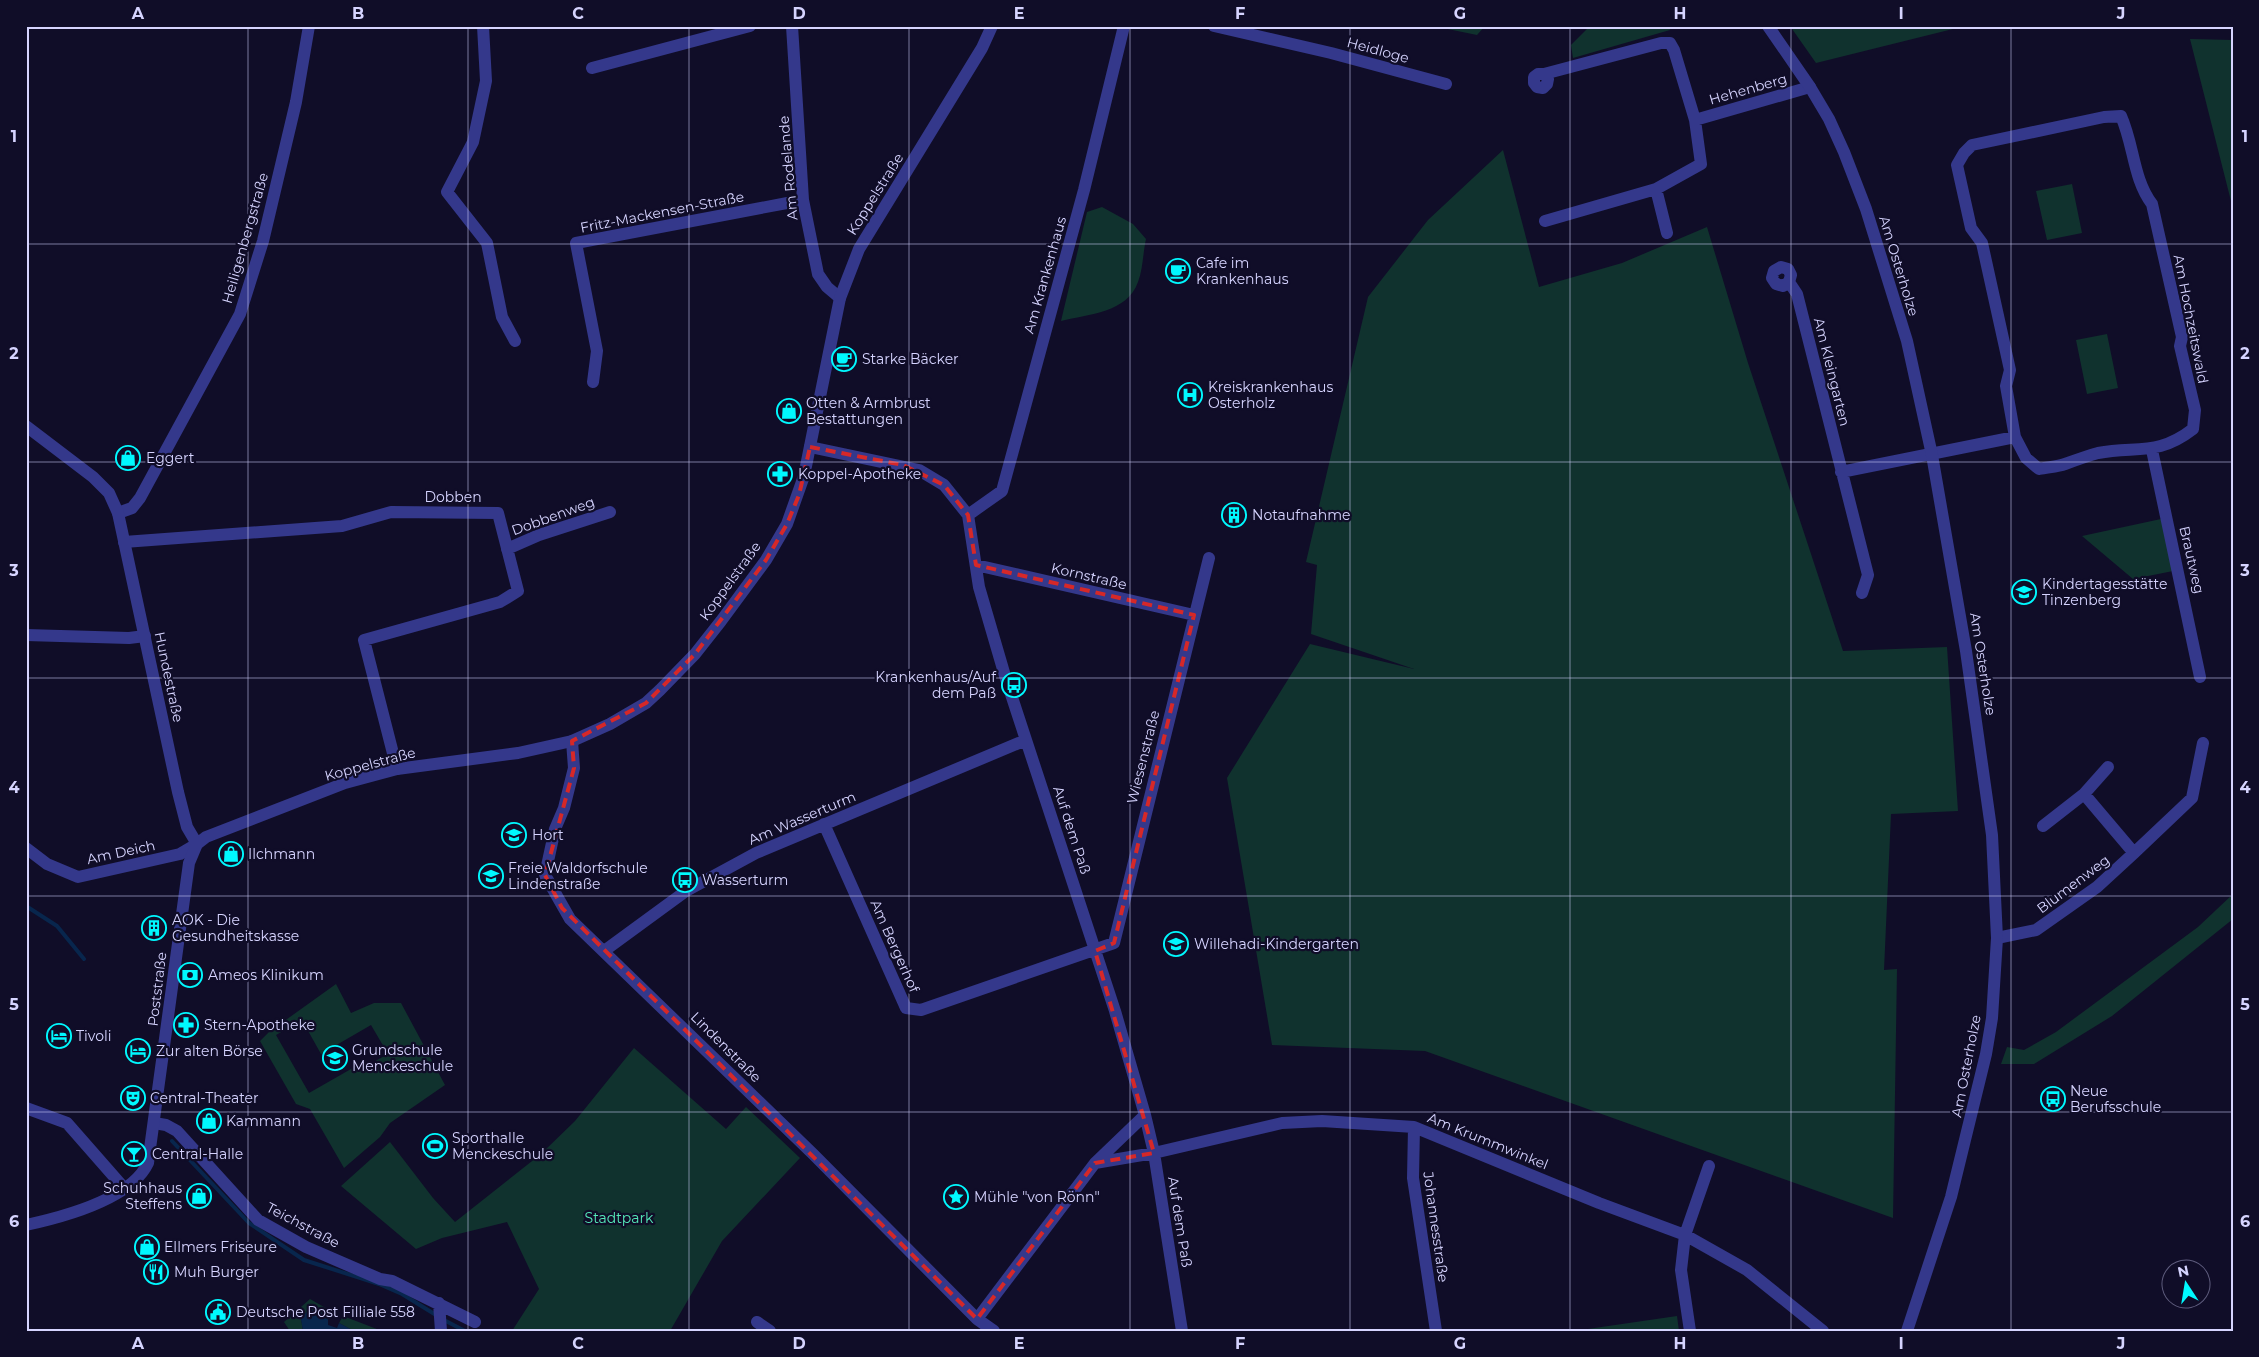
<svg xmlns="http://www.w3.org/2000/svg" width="2259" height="1357" viewBox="0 0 2259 1357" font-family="Montserrat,sans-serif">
	<rect width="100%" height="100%" fill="#100d28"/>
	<!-- green -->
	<path fill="#10322e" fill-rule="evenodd" d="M 1433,26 L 1485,26 L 1477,35 Z
		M 1590,26 L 1669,26 L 1670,30 L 1573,58 L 1571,45 Z
		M 1790,26 L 1965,26 L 1816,63 Z
		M 2190,39 L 2233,40 L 2233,209 Z
		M 1503,150 L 1539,287 L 1622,263 L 1707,227 L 1748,363 L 1843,651 L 1947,647 L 1958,811 L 1891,814 L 1884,970 L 1897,969 L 1893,1218 L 1425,1051 L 1272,1045 L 1227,778 L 1310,644 L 1414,669 L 1311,634 L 1317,565 L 1306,562 L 1368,297 L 1428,220 Z
		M 2072,184 L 2082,233 L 2047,240 L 2036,191 Z
		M 1102,207 L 1133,224 L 1146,239 C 1143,252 1143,269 1138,282 C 1127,313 1089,314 1061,321 L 1087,212 Z
		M 2107,334 L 2118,388 L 2087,394 L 2076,340 Z
		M 2161,519 L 2173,571 L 2133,579 L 2082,536 Z
		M 2233,894 L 2233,919 L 2112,1016 L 2034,1064 L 2001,1064 L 2007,1047 L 2024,1050 L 2056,1032 L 2198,927 Z
		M 336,984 L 351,1013 L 374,1003 L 401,1003 L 445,1085 L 390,1123 L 380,1137 L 344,1168 L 310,1109 L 296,1104 L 260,1041 L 269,1032 ZM 302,1020 L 321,1054 L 371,1025 L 388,1054 L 368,1065 L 365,1061 L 309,1093 L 276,1035 Z
		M 634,1048 L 726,1129 L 746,1107 L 800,1158 L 722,1241 L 670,1331 L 512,1331 L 539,1289 L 507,1222 L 442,1238 L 416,1249 L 341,1186 L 390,1142 L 433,1198 L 455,1222 L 541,1154 L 575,1121 Z
		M 310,1299 L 331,1311 L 328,1320 L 324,1314 L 301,1319 L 303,1331 L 290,1331 L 284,1322 Z
		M 343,1316 L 382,1331 L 354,1331 L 339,1323 Z
		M 1677,1316 L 1679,1331 L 1574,1331 Z"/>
	<!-- water -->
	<path fill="#08264d" d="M 309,1309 L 324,1314 L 328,1320 L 328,1325 L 337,1328 L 339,1323 L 354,1331 L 303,1331 L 301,1319 Z"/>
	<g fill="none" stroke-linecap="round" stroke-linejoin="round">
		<!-- stream -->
		<path stroke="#08264d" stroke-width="4" d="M 26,906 L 57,926 L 84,959
			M 172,1141 L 249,1223 L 304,1260 L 379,1284 L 402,1294 L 436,1315
			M 442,1319 L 465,1331"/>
		<!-- minor -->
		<path stroke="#34388b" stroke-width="12" d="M 483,26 L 486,81 L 473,142 L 447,192 L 487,243 L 502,317 L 515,341
			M 792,26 L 803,200 L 818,274 L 827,287 L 840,298
			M 1214,26 L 1331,53 L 1446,84
			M 592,68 L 750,26
			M 1544,74 L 1548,79 L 1547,84 L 1543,88 L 1537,87 L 1534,83 L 1534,77 L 1538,74 L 1544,74 L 1661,43 L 1670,43 L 1674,50 L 1695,120 L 1701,164 L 1656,189 L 1545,221
			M 2121,116 C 2134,145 2133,179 2152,204 L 2182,337 L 2180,346 L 2195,410 L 2193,429 C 2158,456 2138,446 2098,453 C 2087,456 2076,460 2065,464 C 2057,467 2047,467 2039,469 L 2026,458 L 2015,437 L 2006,386 L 2010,370 L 1982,243 L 1971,228 L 1957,165 L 1964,153 L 1972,145 L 2104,117 Z
			M 1695,120 L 1810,87
			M 1656,189 L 1667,233
			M 1789,282 L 1791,275 L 1788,269 L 1781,267 L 1774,271 L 1772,278 L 1776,284 L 1783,286 L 1789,282 L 1797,294 L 1868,575 L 1862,593
			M 593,382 L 597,351 L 576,243 L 803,200
			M 810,447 L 919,470 L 944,485 L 968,515 L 979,587 L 1005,676 L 1115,1011 L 1145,1115 L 1154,1153 L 1182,1331
			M 2152,450 L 2200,677
			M 1841,472 L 2015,437
			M 118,513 L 132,508 L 140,498 L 240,314 L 263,241 L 296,102 L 309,26
			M 968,515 L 1002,491 L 1084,190 L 1124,26
			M 124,542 L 342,526 L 391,512 L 498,513 L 518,591 L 500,602 L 364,640 L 397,769
			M 507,549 L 539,535 L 610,512
			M 976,565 L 1194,615
			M 26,635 L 129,638 L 145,636
			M 572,741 L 574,768 L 564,808 L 555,829 L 545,875 L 570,919 L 813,1154 L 977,1319 L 994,1331
			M 2084,794 L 2134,853
			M 824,824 L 906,1008 L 921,1010 L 1114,943 L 1209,558
			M 2043,826 L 2084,794 L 2108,767
			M 26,848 L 47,864 L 78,877 L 180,854 L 197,844
			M 1997,938 L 2036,930 L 2097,887 L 2134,853 L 2192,798 L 2203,743
			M 604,951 L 686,891 L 756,853 L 1026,740
			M 26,1108 L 67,1123 L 124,1188
			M 154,1123 L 166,1125 L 177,1131 L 258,1220 L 306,1247 L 380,1279 L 392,1281 L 475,1322
			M 1414,1127 L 1413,1178 L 1436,1331
			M 1095,1163 L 1154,1153 L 1282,1123 L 1322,1121 L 1414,1127 L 1599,1203 L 1685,1235 L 1747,1270 L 1823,1331
			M 439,1303 L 441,1331
			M 977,1319 L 1095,1163 L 1145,1115
			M 757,1322 L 770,1331
			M 1690,1331 L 1681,1270 L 1685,1235 L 1709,1166"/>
		<!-- tertiary -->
		<path stroke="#34388b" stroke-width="12" d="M 1768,26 L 1810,87 L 1829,119 L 1844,152 L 1866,209 L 1907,341 L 1932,455 L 1966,651 L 1992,835 L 1997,938 L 1992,1018 L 1986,1054 L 1951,1197 L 1907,1331
			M 26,426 L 93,477 L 109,493 L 118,513 L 178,792 L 187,827 L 197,844
			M 26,1225 C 63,1217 131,1199 148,1163 L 189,863 L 197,844 L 206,837 L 345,783 L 397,769 L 518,753 L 572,741 L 610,724 L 646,703 L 660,690 L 695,654 L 721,621 L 766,560 L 787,524 L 804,476 L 840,298 L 859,249 L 982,48 L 992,26"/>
	</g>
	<!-- marked area -->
	<path fill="none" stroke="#d62828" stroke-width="4" stroke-dasharray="10 6" stroke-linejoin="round" d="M 810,447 L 903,465 L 944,485 L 968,515 L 976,565 L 1194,615 L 1114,943 L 1095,951 L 1154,1153 L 1095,1163 L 977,1319 L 562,908 L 545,875 L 574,768 L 572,741 L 646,703 L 695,654 L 766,560 L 787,524 L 799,495 Z"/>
	<!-- grid -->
	<path fill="none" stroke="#d6d4ff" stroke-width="1" stroke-opacity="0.55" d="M 248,26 L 248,1331M 468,26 L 468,1331M 689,26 L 689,1331M 909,26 L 909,1331M 1130,26 L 1130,1331M 1350,26 L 1350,1331M 1570,26 L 1570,1331M 1791,26 L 1791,1331M 2011,26 L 2011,1331M 26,244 L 2233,244M 26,462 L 2233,462M 26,678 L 2233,678M 26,896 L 2233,896M 26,1112 L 2233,1112"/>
	<!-- icons -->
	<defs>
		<symbol id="cafe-ring" viewBox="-11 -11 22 22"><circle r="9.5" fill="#100d28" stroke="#00f9ff" stroke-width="1.5"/><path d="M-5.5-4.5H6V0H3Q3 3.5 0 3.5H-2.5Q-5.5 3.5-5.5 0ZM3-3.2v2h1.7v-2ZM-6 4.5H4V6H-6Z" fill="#00f9ff"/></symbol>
		<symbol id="hospital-ring" viewBox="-11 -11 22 22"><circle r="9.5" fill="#100d28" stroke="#00f9ff" stroke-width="1.5"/><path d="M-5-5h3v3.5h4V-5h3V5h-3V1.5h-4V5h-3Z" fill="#00f9ff"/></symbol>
		<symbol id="shop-ring" viewBox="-11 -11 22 22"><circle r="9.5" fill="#100d28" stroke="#00f9ff" stroke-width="1.5"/><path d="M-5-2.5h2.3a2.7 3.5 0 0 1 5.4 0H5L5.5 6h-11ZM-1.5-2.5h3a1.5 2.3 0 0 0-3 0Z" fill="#00f9ff"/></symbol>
		<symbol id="pharmacy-ring" viewBox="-11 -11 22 22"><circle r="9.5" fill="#100d28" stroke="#00f9ff" stroke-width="1.5"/><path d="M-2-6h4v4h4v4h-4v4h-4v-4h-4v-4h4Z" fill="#00f9ff"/></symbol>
		<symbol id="building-ring" viewBox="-11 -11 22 22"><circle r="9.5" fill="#100d28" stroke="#00f9ff" stroke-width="1.5"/><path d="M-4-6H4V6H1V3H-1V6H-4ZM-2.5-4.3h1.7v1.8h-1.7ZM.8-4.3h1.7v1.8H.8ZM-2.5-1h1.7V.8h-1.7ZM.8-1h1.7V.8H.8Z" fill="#00f9ff"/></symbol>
		<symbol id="school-ring" viewBox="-11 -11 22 22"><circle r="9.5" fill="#100d28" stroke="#00f9ff" stroke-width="1.5"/><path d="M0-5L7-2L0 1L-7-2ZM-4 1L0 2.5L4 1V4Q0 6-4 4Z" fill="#00f9ff"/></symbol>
		<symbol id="bus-ring" viewBox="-11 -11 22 22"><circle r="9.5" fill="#100d28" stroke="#00f9ff" stroke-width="1.5"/><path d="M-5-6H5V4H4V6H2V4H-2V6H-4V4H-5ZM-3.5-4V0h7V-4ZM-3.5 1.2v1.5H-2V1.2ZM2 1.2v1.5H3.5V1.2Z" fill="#00f9ff"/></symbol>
		<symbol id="bank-ring" viewBox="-11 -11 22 22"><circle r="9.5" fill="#100d28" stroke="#00f9ff" stroke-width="1.5"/><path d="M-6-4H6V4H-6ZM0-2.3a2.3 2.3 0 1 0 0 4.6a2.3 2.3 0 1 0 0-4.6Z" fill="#00f9ff"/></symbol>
		<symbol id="hotel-ring" viewBox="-11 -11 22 22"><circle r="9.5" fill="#100d28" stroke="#00f9ff" stroke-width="1.5"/><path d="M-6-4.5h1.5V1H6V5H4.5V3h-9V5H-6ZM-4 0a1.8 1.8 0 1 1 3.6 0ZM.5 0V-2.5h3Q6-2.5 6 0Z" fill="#00f9ff"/></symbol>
		<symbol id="theatre-ring" viewBox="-11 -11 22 22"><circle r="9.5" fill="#100d28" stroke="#00f9ff" stroke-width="1.5"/><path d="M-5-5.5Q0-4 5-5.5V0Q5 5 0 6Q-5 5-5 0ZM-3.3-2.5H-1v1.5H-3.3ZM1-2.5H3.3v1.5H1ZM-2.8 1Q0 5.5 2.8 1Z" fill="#00f9ff"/></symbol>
		<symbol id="stadium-ring" viewBox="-11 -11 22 22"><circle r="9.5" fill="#100d28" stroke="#00f9ff" stroke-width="1.5"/><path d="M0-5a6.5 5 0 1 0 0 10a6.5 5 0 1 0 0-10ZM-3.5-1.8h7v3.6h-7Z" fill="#00f9ff"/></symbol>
		<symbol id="bar-ring" viewBox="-11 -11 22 22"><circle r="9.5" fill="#100d28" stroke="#00f9ff" stroke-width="1.5"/><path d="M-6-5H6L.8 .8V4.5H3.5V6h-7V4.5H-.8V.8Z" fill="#00f9ff"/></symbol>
		<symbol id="sight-ring" viewBox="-11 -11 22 22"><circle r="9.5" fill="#100d28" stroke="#00f9ff" stroke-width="1.5"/><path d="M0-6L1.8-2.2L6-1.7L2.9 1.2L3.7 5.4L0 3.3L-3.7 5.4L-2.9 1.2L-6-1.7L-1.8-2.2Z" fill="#00f9ff"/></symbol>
		<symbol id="restaurant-ring" viewBox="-11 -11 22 22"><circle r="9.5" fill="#100d28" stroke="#00f9ff" stroke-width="1.5"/><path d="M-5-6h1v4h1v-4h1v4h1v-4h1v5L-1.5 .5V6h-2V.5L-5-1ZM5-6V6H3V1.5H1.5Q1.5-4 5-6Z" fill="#00f9ff"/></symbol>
		<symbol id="civic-ring" viewBox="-11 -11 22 22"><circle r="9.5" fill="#100d28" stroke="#00f9ff" stroke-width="1.5"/><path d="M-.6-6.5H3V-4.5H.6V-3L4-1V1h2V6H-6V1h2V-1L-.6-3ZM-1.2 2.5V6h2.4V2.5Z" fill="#00f9ff"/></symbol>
	</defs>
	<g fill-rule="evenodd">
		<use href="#cafe-ring" x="1164" y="257" width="28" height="28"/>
		<use href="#cafe-ring" x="830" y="345" width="28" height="28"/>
		<use href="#hospital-ring" x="1176" y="381" width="28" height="28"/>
		<use href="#shop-ring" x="775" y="397" width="28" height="28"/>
		<use href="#shop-ring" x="114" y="444" width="28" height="28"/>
		<use href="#pharmacy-ring" x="766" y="460" width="28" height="28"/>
		<use href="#building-ring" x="1220" y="501" width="28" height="28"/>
		<use href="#school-ring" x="2010" y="578" width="28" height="28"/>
		<use href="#bus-ring" x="1000" y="671" width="28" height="28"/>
		<use href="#school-ring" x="500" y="821" width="28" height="28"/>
		<use href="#shop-ring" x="217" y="840" width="28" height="28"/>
		<use href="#school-ring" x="477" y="862" width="28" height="28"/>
		<use href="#bus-ring" x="671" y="866" width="28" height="28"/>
		<use href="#building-ring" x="140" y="914" width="28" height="28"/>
		<use href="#school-ring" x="1162" y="930" width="28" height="28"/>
		<use href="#bank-ring" x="176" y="961" width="28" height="28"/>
		<use href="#pharmacy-ring" x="172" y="1011" width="28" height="28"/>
		<use href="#hotel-ring" x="45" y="1022" width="28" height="28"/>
		<use href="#hotel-ring" x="124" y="1037" width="28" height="28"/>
		<use href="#school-ring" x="321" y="1044" width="28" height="28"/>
		<use href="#theatre-ring" x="119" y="1084" width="28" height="28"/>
		<use href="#bus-ring" x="2039" y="1085" width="28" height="28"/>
		<use href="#shop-ring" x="195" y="1107" width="28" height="28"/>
		<use href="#stadium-ring" x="421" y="1132" width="28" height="28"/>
		<use href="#bar-ring" x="120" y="1140" width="28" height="28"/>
		<use href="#shop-ring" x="185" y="1182" width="28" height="28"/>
		<use href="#sight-ring" x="942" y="1183" width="28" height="28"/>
		<use href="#shop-ring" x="133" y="1233" width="28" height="28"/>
		<use href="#restaurant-ring" x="142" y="1258" width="28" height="28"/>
		<use href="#civic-ring" x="204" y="1298" width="28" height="28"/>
	</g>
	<g text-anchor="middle" stroke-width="4.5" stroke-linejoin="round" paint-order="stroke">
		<!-- street labels -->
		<g font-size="14" fill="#d6d4ff" stroke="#100d28">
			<text transform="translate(1378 50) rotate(15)" y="5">Heidloge</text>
			<text transform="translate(1748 89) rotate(-16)" y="5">Hehenberg</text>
			<text transform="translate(788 168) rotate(-95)" y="5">Am Rodelande</text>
			<text transform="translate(875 194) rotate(-58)" y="5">Koppelstraße</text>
			<text transform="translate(662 212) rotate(-11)" y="5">Fritz-Mackensen-Straße</text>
			<text transform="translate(245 238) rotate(-74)" y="5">Heiligenbergstraße</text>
			<text transform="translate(1899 266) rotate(73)" y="5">Am Osterholze</text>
			<text transform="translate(1045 275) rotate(-74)" y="5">Am Krankenhaus</text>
			<text transform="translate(2191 319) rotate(79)" y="5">Am Hochzeitswald</text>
			<text transform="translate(1832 372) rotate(76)" y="5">Am Kleingarten</text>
			<text x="453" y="502">Dobben</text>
			<text transform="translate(553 516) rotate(-20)" y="5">Dobbenweg</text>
			<text transform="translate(2192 560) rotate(77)" y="5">Brautweg</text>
			<text transform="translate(1089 576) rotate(13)" y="5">Kornstraße</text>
			<text transform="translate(730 581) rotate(-54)" y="5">Koppelstraße</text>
			<text transform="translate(1983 664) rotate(81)" y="5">Am Osterholze</text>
			<text transform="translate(169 677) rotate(78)" y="5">Hundestraße</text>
			<text transform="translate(1143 757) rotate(-76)" y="5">Wiesenstraße</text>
			<text transform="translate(370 764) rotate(-15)" y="5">Koppelstraße</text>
			<text transform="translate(802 818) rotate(-23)" y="5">Am Wasserturm</text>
			<text transform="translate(1072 830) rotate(72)" y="5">Auf dem Paß</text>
			<text transform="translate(121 852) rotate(-12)" y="5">Am Deich</text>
			<text transform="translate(2073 884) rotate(-37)" y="5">Blumenweg</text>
			<text transform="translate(895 946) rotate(66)" y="5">Am Bergerhof</text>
			<text transform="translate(157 989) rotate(-83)" y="5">Poststraße</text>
			<text transform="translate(726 1047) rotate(45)" y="5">Lindenstraße</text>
			<text transform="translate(1966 1066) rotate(-79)" y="5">Am Osterholze</text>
			<text transform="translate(1488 1141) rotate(22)" y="5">Am Krummwinkel</text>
			<text transform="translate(1180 1222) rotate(81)" y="5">Auf dem Paß</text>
			<text transform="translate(303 1225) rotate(28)" y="5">Teichstraße</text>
			<text transform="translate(1436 1227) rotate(82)" y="5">Johannesstraße</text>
		</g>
		<!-- poi labels -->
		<g font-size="14" fill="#d6d4ff" stroke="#100d28" text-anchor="start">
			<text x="1196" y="268">Cafe im<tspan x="1196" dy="16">Krankenhaus</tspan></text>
			<text x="862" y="364">Starke Bäcker</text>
			<text x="1208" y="392">Kreiskrankenhaus<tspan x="1208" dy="16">Osterholz</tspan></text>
			<text x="806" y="408">Otten &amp; Armbrust<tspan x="806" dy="16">Bestattungen</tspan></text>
			<text x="146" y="463">Eggert</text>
			<text x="798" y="479">Koppel-Apotheke</text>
			<text x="1252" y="520">Notaufnahme</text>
			<text x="2042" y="589">Kindertagesstätte<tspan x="2042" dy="16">Tinzenberg</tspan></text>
			<text x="996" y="682" text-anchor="end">Krankenhaus/Auf<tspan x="996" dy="16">dem Paß</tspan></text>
			<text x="532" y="840">Hort</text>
			<text x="248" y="859">Ilchmann</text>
			<text x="508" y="873">Freie Waldorfschule<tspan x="508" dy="16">Lindenstraße</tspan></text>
			<text x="702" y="885">Wasserturm</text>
			<text x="172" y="925">AOK - Die<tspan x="172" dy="16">Gesundheitskasse</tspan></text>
			<text x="1194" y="949">Willehadi-Kindergarten</text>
			<text x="208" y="980">Ameos Klinikum</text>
			<text x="204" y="1030">Stern-Apotheke</text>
			<text x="76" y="1041">Tivoli</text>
			<text x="352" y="1055">Grundschule<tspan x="352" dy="16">Menckeschule</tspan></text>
			<text x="156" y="1056">Zur alten Börse</text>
			<text x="2070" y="1096">Neue<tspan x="2070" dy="16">Berufsschule</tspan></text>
			<text x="150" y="1103">Central-Theater</text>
			<text x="226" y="1126">Kammann</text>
			<text x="452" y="1143">Sporthalle<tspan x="452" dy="16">Menckeschule</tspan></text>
			<text x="152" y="1159">Central-Halle</text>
			<text x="182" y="1193" text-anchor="end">Schuhhaus<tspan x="182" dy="16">Steffens</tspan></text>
			<text x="974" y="1202">Mühle "von Rönn"</text>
			<text x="164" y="1252">Ellmers Friseure</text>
			<text x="174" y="1277">Muh Burger</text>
			<text x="236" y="1317">Deutsche Post Filliale 558</text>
		</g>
		<!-- park labels -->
		<g font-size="14" fill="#55eab9" stroke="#100d28">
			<text x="619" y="1223">Stadtpark</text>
		</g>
	</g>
	<!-- border -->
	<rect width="2259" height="1357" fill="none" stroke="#100d28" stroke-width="55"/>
	<!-- north arrow -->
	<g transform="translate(2186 1284) rotate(348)"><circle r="24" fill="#100d28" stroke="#5f5d7e"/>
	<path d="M0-4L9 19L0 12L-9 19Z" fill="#00f9ff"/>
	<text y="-8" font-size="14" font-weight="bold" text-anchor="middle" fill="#d6d4ff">N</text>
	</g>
	<rect x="28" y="28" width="2204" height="1302" fill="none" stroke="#d6d4ff" stroke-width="2"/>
	<g font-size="16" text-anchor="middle" font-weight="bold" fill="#d6d4ff">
		<text x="138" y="19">A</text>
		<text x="358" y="19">B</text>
		<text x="578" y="19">C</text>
		<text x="799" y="19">D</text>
		<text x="1019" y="19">E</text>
		<text x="1240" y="19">F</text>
		<text x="1460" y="19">G</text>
		<text x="1680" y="19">H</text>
		<text x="1901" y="19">I</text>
		<text x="2121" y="19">J</text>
		<text x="14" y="142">1</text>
		<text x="2245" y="142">1</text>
		<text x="14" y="359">2</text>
		<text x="2245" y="359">2</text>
		<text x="14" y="576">3</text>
		<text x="2245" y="576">3</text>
		<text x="14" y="793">4</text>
		<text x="2245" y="793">4</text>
		<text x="14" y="1010">5</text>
		<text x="2245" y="1010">5</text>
		<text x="14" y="1227">6</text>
		<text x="2245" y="1227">6</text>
		<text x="138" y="1349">A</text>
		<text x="358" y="1349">B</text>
		<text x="578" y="1349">C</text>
		<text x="799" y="1349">D</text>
		<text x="1019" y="1349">E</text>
		<text x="1240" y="1349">F</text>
		<text x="1460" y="1349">G</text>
		<text x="1680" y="1349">H</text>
		<text x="1901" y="1349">I</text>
		<text x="2121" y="1349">J</text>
	</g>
</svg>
